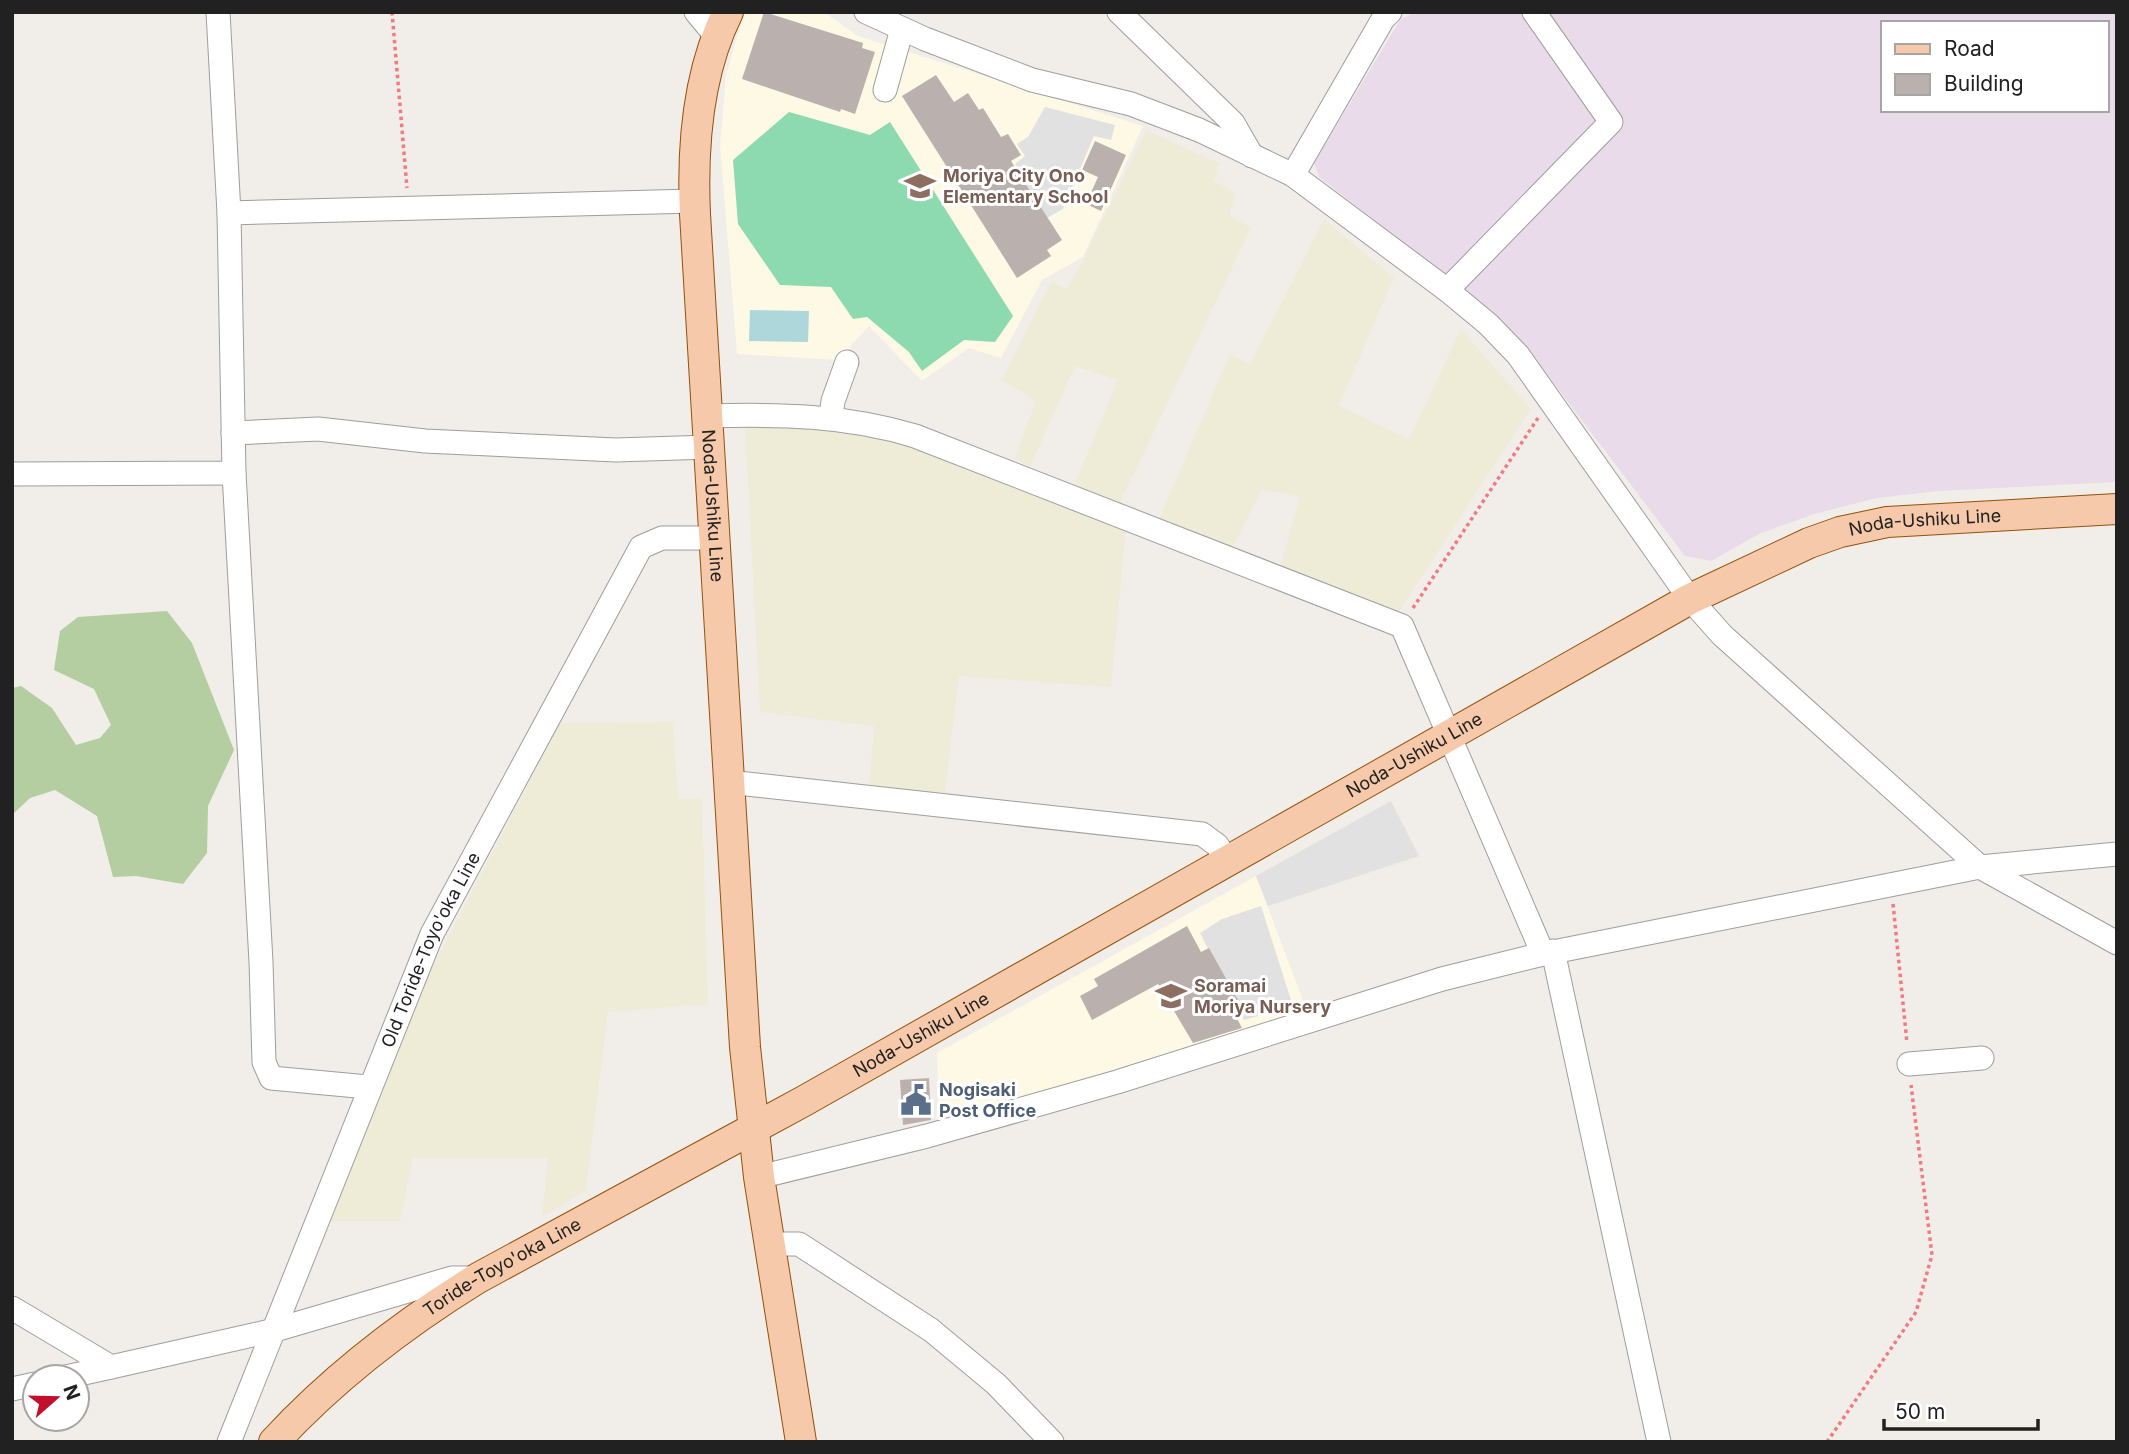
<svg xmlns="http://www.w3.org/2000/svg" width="2129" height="1454" viewBox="0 0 2129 1454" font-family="Inter,sans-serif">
	<rect width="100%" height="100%" fill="#f1ede9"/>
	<!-- industrial -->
	<path fill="#e9dbe9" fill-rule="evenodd" d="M 1415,12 L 2117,12 L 2117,482 L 1938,491 L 1877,498 L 1814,514 L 1759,534 L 1711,561 L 1685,556 L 1524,344 L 1451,280 L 1319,177 L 1314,163 L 1400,20 ZM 1882,23 L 2106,23 L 2106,110 L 1882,110 Z"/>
	<!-- education -->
	<path fill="#fdf9e5" d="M 744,12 L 824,12 L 858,36 L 1143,126 L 1083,257 L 1042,280 L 1001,358 L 969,348 L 922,381 L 869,326 L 838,360 L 737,354 L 720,145 L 726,76 Z
		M 1256,876 L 1307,1011 L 939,1123 L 937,1053 Z"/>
	<!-- farmland -->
	<path fill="#eeecd6" d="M 1146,130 L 1219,163 L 1214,181 L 1235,192 L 1230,216 L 1251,228 L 1117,509 L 1072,491 L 1118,380 L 1075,366 L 1030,467 L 1015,458 L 1036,401 L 1002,380 L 1051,282 L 1067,289 L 1082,262 Z
		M 1324,220 L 1394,277 L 1339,406 L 1409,439 L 1461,329 L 1531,409 L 1396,616 L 1280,567 L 1300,497 L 1262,489 L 1231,550 L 1157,524 L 1230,354 L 1250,364 Z
		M 745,424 L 854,425 L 1126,528 L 1111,687 L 959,676 L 944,801 L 869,790 L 874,726 L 760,712 Z
		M 673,722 L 678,799 L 702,798 L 708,1004 L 608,1012 L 586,1191 L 542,1217 L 548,1158 L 413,1158 L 400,1221 L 329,1221 L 428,976 L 560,723 Z"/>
	<!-- forest -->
	<path fill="#b4cda1" d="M 167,611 L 192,643 L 234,750 L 208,806 L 207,853 L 183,884 L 136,876 L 113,877 L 97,816 L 55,790 L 30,798 L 12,815 L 12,688 L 21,686 L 52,708 L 76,745 L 100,738 L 111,725 L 94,689 L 54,670 L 60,631 L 78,617 Z"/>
	<!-- pitch -->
	<path fill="#8dd9b0" d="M 789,112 L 870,135 L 890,122 L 1013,316 L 995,342 L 964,340 L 922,371 L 909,352 L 867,317 L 853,319 L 831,287 L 780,285 L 738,224 L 733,160 Z"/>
	<!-- parking -->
	<path fill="#e1e1e1" d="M 1045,107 L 1115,125 L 1111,140 L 1094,136 L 1063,209 L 1047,218 L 1015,164 L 1025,156 L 1017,144 L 1028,137 Z
		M 1391,801 L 1419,856 L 1268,906 L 1256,876 Z
		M 1261,906 L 1293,1006 L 1244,1020 L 1200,933 L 1222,919 Z"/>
	<!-- water -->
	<path fill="#add7db" d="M 750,310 L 809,311 L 808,342 L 749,341 Z"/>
	<!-- building -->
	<path fill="#bab1ae" d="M 764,12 L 863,43 L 862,48 L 875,52 L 855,114 L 841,109 L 840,112 L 742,79 Z
		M 936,75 L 954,102 L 968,93 L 979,110 L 983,108 L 1001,137 L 1008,134 L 1021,155 L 1011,161 L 1062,240 L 1047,250 L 1051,256 L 1017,278 L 902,96 Z
		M 1095,141 L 1126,155 L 1101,211 L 1086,204 L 1098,177 L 1082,170 Z
		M 1187,926 L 1201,952 L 1209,948 L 1243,1009 L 1234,1013 L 1242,1028 L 1193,1043 L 1158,984 L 1092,1020 L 1080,996 L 1098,986 L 1094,979 Z
		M 929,1078 L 931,1120 L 903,1125 L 900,1080 Z"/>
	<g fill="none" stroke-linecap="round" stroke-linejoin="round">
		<defs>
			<g id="minor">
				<path d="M 218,12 L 229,213"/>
				<path d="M 696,12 L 716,36"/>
				<path d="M 866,12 L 925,39 L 1032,80 L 1131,104 L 1199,130 L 1293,175 L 1447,290 L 1488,324 L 1518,355 L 1690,599 L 1722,635 L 1980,867 L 2117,943"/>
				<path d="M 1119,12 L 1233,123 L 1252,156"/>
				<path d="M 885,90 L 902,29"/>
				<path d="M 1293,175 L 1383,19 L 1390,12"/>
				<path d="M 1447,290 L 1611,122 L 1534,12"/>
				<path d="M 708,416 C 778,414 847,415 915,436 L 1402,626 L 1543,954"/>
				<path d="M 831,417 L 833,401 L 847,362"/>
				<path d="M 233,433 L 318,429 L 425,441 L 616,450 L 710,447"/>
				<path d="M 234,473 L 261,962 L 264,1062 L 271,1078 L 368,1087"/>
				<path d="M 12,474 L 234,473 L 229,213 L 694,201"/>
				<path d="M 729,782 L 1202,834 L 1217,845 L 1228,861"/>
				<path d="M 1553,951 L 1659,1442"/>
				<path d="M 1909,1064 L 1982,1058"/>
				<path d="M 759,1177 L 927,1136 L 1117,1082 L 1442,979 L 1543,954 L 1980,867 L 2117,854"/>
				<path d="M 770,1244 L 799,1244 L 931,1330 L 996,1384 L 1052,1442"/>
				<path d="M 12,1308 L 111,1367 L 275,1330 L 452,1278 L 478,1278"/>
				<path d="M 66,1377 L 111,1367"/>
				<path d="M 12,1389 L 35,1384"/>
				<path id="s1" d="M 229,1442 L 432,934 L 641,547 L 662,538 L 716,538"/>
			</g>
			<g id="major">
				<path id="s2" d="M 728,12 C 698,72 692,148 695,214 L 745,1047 L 759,1177 L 801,1442"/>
				<path id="s3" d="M 274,1442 C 333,1378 405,1323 478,1278 L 804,1101 L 1690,599 L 1809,543 L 1840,532 L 1887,522 L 2117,509"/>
			</g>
		</defs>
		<!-- minor casing -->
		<use href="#minor" stroke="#9e9e9e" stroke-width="25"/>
		<!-- major casing -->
		<use href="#major" stroke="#93510c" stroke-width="32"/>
		<!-- path -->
		<path stroke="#f07b81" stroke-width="3.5" stroke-dasharray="3.5 3.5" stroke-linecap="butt" d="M 392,12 L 407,188
			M 1413,608 L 1538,418
			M 1893,904 L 1907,1043
			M 1827,1442 L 1916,1312 L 1932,1255 L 1911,1085"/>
		<!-- minor -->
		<use href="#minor" stroke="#fff" stroke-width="23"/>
		<!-- major -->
		<use href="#major" stroke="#f5c9a9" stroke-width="30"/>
	</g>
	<!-- icons -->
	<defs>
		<symbol id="school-bare" viewBox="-9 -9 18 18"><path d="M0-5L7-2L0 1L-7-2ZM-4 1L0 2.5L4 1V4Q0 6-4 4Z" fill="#8d6e63" stroke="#fff" stroke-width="2.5" paint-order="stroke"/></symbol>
		<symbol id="civic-bare" viewBox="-9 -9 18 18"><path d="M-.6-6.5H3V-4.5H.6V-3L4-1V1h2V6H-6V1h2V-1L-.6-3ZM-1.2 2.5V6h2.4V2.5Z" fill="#5c6f8a" stroke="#fff" stroke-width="2.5" paint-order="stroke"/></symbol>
	</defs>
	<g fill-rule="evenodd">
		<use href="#school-bare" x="898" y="164" width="44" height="44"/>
		<use href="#school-bare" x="1149" y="974" width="44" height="44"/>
		<use href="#civic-bare" x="894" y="1078" width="44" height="44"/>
	</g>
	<g text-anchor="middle" stroke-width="6" stroke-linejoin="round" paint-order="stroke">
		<!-- education labels -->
		<g font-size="18" font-weight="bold" fill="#785e54" stroke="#fff" text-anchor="start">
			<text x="943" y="182">Moriya City Ono<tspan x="943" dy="21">Elementary School</tspan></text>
			<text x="1194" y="992">Soramai<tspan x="1194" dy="21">Moriya Nursery</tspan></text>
		</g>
		<!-- street labels -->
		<g font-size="18" fill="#212121" stroke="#fff">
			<text dy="6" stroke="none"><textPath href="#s2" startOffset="499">Noda-Ushiku Line</textPath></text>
			<text dy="6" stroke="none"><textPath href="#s3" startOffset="1902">Noda-Ushiku Line</textPath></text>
			<text dy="6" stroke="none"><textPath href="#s3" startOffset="1335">Noda-Ushiku Line</textPath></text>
			<text dy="6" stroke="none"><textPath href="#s1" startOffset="532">Old Toride-Toyo'oka Line</textPath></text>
			<text dy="6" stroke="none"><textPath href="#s3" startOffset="768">Noda-Ushiku Line</textPath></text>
			<text dy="6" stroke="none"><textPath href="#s3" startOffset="289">Toride-Toyo'oka Line</textPath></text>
		</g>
		<!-- service labels -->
		<g font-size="18" font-weight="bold" fill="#4e5e75" stroke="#fff" text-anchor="start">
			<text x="939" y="1096">Nogisaki<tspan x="939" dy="21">Post Office</tspan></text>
		</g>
	</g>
	<!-- border -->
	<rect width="2129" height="1454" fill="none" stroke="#212121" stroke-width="28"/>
	<!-- legend -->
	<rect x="1881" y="21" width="228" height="91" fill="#ffffff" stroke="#a6a6a6" stroke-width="2"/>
	<rect x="1895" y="44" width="35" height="10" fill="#f5c9a9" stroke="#a6a6a6" stroke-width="2"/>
	<text x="1944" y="56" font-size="21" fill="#212121">Road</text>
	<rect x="1895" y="74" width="35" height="21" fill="#bab1ae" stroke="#a6a6a6" stroke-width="2"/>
	<text x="1944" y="91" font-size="21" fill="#212121">Building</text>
	<!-- north arrow -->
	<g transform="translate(56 1398) rotate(70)"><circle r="33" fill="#ffffff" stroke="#a6a6a6" stroke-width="2"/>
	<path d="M0-5L12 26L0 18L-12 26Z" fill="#c30f2b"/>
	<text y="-10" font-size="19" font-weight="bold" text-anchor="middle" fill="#212121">N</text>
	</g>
	<!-- scale -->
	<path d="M1884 1419v10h154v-10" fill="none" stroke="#212121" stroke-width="3.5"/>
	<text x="1895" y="1419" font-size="21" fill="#212121" stroke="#ffffff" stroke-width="5" paint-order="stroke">50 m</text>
</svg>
